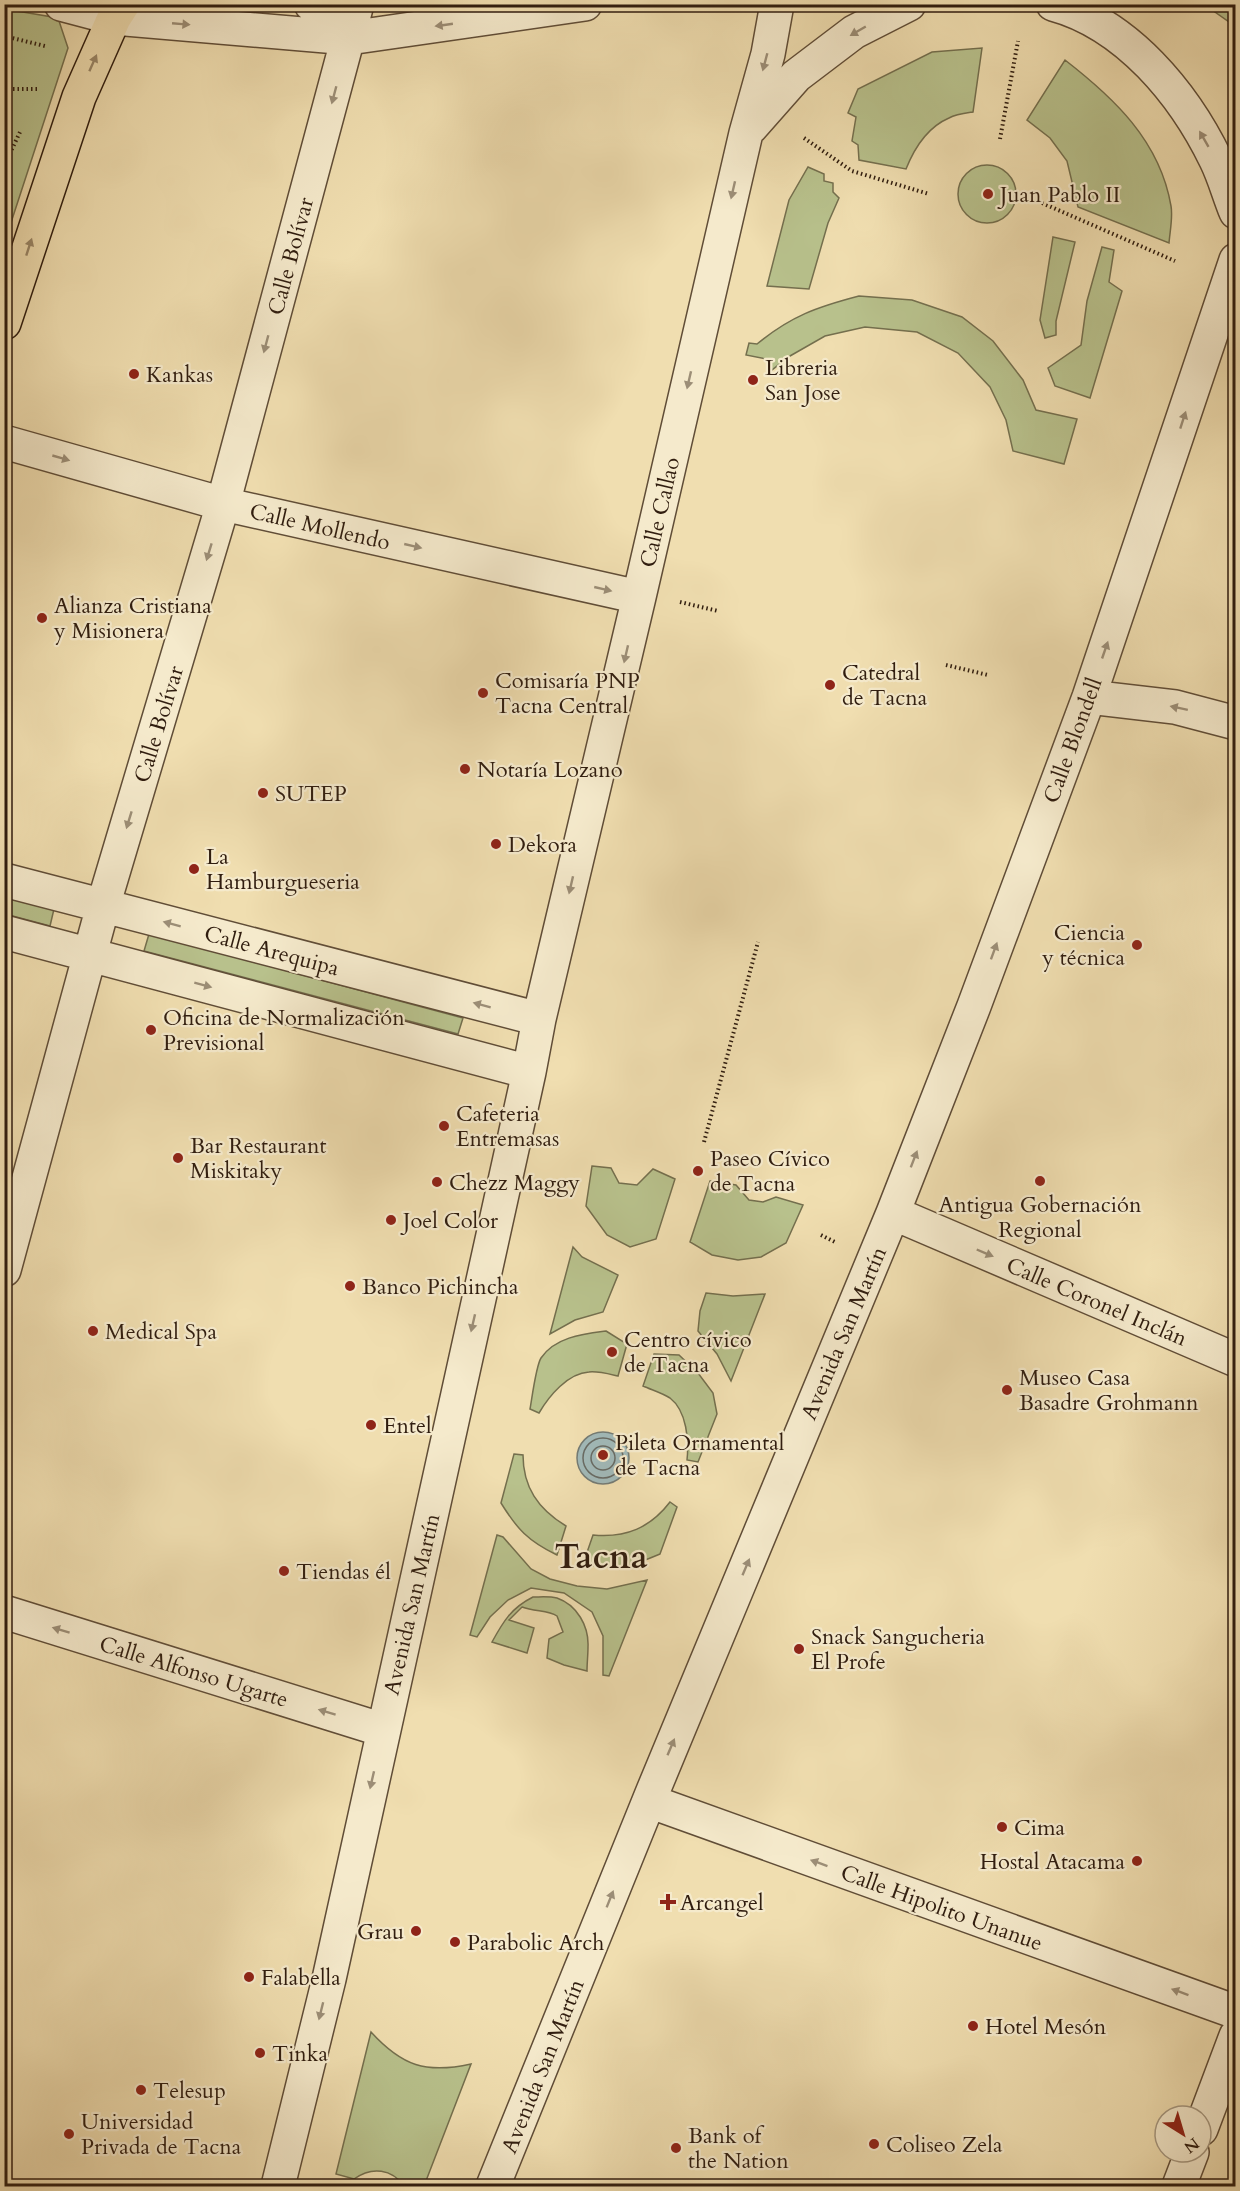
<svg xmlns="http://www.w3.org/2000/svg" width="1240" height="2191" viewBox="0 0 1240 2191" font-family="Cardo,serif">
	<rect width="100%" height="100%" fill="#f0deb0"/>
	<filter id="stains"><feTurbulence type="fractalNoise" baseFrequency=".00333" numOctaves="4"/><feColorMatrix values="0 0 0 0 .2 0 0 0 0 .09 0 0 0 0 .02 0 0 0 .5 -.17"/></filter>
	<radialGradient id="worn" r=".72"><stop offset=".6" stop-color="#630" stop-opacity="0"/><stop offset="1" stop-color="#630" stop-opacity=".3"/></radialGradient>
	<!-- green -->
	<path fill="#b8c18c" stroke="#746f4e" stroke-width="1.5" d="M 1205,5 L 1235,5 L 1235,21 L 1232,24 Z
		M 5,9 L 58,18 L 68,48 L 5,241 Z
		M 982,48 L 973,112 C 966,113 956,114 949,118 C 928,127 914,149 906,169 L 859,160 L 858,145 L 852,141 L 856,117 L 848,113 L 858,89 L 932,52 Z
		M 1065,60 C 1114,98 1160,141 1171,206 C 1173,217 1170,231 1169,243 L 1078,207 L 1067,161 L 1050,138 L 1027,120 Z
		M958 194a29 29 0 1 1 58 0a29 29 0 1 1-58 0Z
		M 808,167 L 824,174 L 824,181 L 833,183 L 833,192 L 839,198 L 828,223 L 809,289 L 767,286 L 789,200 Z
		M 1053,237 L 1075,242 L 1056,321 L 1056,335 L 1045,338 L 1040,320 Z
		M 1102,247 L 1114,250 L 1109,282 L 1122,291 L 1090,398 L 1055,386 L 1048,368 L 1081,345 L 1087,301 Z
		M 859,296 L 912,300 L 962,317 L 993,341 L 1023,380 L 1036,410 L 1077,419 L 1064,464 L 1013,451 L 1006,420 L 990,387 L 958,353 L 917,332 L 865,327 L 825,336 L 790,356 L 768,373 L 771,360 L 746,355 L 749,343 L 757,344 C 791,316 817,307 859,296 Z
		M 4,896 L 54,909 L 50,926 L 5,914 Z
		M 149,934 L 463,1018 L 458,1034 L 144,951 Z
		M 592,1166 L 611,1168 L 619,1183 L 637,1185 L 653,1169 L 675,1179 L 656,1239 L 630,1247 L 607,1235 L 586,1206 Z
		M 710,1181 L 736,1185 L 749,1200 L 763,1202 L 776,1197 L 803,1205 L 786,1243 L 761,1257 L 738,1260 L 712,1255 L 690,1242 Z
		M 573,1247 L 582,1257 L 618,1275 L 603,1312 L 575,1320 L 550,1334 Z
		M 706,1293 L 733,1296 L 765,1294 L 731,1381 L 717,1354 L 698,1331 L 700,1311 Z
		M 606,1331 L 627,1344 L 618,1376 C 609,1374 598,1371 589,1372 C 568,1373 549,1396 539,1413 L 530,1409 C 532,1398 536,1366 541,1358 C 555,1337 583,1334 606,1331 Z
		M 654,1354 L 679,1355 L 698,1373 L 713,1393 L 717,1414 L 698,1462 L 687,1460 C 689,1441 687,1411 670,1398 C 662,1393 652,1390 643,1386 Z
		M 514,1454 L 523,1455 C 523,1487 538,1509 566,1526 L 557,1555 C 528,1541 517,1529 501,1503 Z
		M 670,1502 L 677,1507 L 660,1554 C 630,1567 615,1571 583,1564 L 593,1535 C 626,1538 650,1528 670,1502 Z
		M 497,1535 L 503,1537 L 531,1569 L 550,1579 L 577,1586 L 607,1589 L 647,1580 L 609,1676 L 603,1675 L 603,1636 L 592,1612 L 564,1593 L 531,1588 L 508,1600 L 490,1617 L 477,1637 L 470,1635 Z
		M 533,1597 C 540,1597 549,1596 557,1598 C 577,1605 589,1626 588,1647 C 588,1655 587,1663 587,1671 L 564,1665 L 547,1658 L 549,1639 L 563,1632 L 557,1616 C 548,1610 535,1612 522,1607 L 509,1620 L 534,1628 L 527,1653 L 492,1642 C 503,1622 511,1608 533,1597 Z
		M 371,2032 C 402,2066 426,2074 471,2064 L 424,2186 L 404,2186 C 392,2169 372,2166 354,2179 L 336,2174 Z"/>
	<!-- water -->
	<path fill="#a1b9b8" stroke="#747b74" stroke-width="1.5" d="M577 1458a26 26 0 1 1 52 0a26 26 0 1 1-52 0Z"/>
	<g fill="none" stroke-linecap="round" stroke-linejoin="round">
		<!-- shore -->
		<path stroke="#686b64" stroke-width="1.5" d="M583 1458a20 20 0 1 1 40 0a20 20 0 1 1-40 0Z
			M591 1458a12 12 0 1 1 24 0a12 12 0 1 1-24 0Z"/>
		<defs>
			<path id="minor" d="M 61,4 L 114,18 L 349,38 L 585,4
				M 311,4 L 349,38
				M 1053,4 C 1127,24 1184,94 1216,160 C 1224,176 1229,195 1236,212
				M 751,127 L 796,76 L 854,32 L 909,4
				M 4,442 L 223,504 L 639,597
				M 1089,697 L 1175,707 L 1236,723
				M 4,880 L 539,1019
				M 4,932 L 529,1072
				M 893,1213 L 1236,1360
				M 4,1270 L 103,906 L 223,504 L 357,4
				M 4,1612 L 383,1730
				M 649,1801 L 1236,2012
				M 1201,2129 L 1236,2036
				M 278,2186 L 329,1979 L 529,1072 L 539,1019 L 639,597 L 746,133 L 768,54 L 777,4
				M 493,2186 L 653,1791 L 893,1213 L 974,1006 L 1089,697 L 1236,260
				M 1179,2186 L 1192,2152"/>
			<path id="major" d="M 4,323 L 79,97 L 114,18 L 123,4"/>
		</defs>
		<!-- minor casing -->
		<use href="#minor" stroke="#604d37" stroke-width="36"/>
		<!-- major casing -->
		<use href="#major" stroke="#301d0f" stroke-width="36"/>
		<!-- path -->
		<path stroke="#301d0f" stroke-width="4" stroke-dasharray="1.5 3" stroke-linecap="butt" d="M 4,36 L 45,46
			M 4,89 L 38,89
			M 804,138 L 852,171 L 929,194
			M 1000,139 L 1018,41
			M 4,166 L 20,132
			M 1042,203 L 1175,261
			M 680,602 L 718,611
			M 946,665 L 988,675
			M 704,1142 L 758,942
			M 821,1235 L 835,1242"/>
		<!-- minor -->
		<use href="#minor" stroke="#f5eacc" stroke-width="33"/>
		<!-- major -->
		<use href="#major" stroke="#f0deb0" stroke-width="33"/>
	</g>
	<!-- one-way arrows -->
	<defs><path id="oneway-solid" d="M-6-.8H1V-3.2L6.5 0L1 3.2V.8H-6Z" transform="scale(1.5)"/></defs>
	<g fill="#9c8e77">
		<use href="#oneway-solid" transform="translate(181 24) rotate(5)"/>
		<use href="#oneway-solid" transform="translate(444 25) rotate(172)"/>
		<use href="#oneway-solid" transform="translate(858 31) rotate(150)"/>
		<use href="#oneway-solid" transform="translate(765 62) rotate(105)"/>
		<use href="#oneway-solid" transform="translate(334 95) rotate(105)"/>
		<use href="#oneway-solid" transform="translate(1204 139) rotate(-120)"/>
		<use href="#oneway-solid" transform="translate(733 190) rotate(103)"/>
		<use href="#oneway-solid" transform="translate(266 344) rotate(105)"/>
		<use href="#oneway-solid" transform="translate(689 380) rotate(103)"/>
		<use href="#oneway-solid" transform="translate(1183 420) rotate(-72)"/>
		<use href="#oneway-solid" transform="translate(61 458) rotate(16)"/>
		<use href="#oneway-solid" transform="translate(413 546) rotate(13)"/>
		<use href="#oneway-solid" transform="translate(209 552) rotate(107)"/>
		<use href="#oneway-solid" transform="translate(603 589) rotate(13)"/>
		<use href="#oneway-solid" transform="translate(1105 650) rotate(-71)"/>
		<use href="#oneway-solid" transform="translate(626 654) rotate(103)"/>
		<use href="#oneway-solid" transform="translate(1179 708) rotate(-168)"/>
		<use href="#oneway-solid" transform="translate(129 820) rotate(107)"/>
		<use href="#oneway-solid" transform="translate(571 885) rotate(103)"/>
		<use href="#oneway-solid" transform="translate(172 924) rotate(-165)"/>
		<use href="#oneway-solid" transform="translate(994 951) rotate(-70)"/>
		<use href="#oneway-solid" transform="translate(203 985) rotate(15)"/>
		<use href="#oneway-solid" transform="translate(482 1005) rotate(-165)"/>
		<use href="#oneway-solid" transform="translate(914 1159) rotate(-69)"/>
		<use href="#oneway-solid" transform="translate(985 1253) rotate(23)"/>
		<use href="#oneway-solid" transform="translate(473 1323) rotate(103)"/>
		<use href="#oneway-solid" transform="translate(746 1567) rotate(-67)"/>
		<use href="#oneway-solid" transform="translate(61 1630) rotate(-163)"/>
		<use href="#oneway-solid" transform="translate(327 1712) rotate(-163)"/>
		<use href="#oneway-solid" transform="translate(671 1747) rotate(-67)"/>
		<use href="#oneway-solid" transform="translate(372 1780) rotate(103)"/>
		<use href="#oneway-solid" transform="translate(819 1863) rotate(-160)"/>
		<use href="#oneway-solid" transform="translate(610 1899) rotate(-68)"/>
		<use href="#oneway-solid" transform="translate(1180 1992) rotate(-160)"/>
		<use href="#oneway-solid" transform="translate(321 2011) rotate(104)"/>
	</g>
	<g fill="#9a8768">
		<use href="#oneway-solid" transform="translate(93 63) rotate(-66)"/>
		<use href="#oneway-solid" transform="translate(29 247) rotate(-72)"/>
	</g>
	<!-- markers -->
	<g fill="#8f2418" stroke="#f5eacc" stroke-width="2">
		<circle cx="988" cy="194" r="6"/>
		<circle cx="134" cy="374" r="6"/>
		<circle cx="753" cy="380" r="6"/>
		<circle cx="42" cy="618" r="6"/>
		<circle cx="830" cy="685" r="6"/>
		<circle cx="483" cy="693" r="6"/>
		<circle cx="465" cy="769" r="6"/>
		<circle cx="263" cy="793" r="6"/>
		<circle cx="496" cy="844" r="6"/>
		<circle cx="194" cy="869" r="6"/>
		<circle cx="1137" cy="945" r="6"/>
		<circle cx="151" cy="1030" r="6"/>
		<circle cx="444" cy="1126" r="6"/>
		<circle cx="178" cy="1158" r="6"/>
		<circle cx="698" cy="1171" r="6"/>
		<circle cx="1040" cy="1181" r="6"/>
		<circle cx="437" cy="1182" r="6"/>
		<circle cx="391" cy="1220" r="6"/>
		<circle cx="350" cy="1286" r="6"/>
		<circle cx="93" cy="1331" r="6"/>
		<circle cx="612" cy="1352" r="6"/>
		<circle cx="1007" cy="1390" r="6"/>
		<circle cx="371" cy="1425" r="6"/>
		<circle cx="603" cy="1455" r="6"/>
		<circle cx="284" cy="1571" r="6"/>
		<circle cx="799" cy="1649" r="6"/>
		<circle cx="1002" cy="1827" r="6"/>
		<circle cx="1137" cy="1861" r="6"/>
		<path d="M665 1893h6v6h6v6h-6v6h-6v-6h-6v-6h6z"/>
		<circle cx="416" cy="1931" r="6"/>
		<circle cx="455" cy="1942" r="6"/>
		<circle cx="249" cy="1977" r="6"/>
		<circle cx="973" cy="2026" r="6"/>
		<circle cx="260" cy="2053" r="6"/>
		<circle cx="141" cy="2090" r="6"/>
		<circle cx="69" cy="2134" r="6"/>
		<circle cx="874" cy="2144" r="6"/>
		<circle cx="676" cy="2148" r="6"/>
	</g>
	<g text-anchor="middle" stroke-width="4.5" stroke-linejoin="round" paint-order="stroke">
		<!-- poi labels -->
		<g font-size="22" fill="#301d0f" stroke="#f5eacc" text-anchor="start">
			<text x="1000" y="202">Juan Pablo II</text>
			<text x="765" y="375">Libreria<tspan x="765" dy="25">San Jose</tspan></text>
			<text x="146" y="382">Kankas</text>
			<text x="54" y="613">Alianza Cristiana<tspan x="54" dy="25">y Misionera</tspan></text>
			<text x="842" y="680">Catedral<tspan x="842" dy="25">de Tacna</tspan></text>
			<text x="495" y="688">Comisaría PNP<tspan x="495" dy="25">Tacna Central</tspan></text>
			<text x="477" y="777">Notaría Lozano</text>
			<text x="275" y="801">SUTEP</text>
			<text x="508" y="852">Dekora</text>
			<text x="206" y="864">La<tspan x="206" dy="25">Hamburgueseria</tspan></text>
			<text x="1125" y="940" text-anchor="end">Ciencia<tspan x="1125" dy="25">y técnica</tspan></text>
			<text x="163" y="1025">Oficina de Normalización<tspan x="163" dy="25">Previsional</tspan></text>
			<text x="456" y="1121">Cafeteria<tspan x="456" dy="25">Entremasas</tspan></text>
			<text x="190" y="1153">Bar Restaurant<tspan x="190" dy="25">Miskitaky</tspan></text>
			<text x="710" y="1166">Paseo Cívico<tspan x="710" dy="25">de Tacna</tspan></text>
			<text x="449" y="1190">Chezz Maggy</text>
			<text x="1040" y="1212" text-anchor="middle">Antigua Gobernación<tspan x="1040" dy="25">Regional</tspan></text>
			<text x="403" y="1228">Joel Color</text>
			<text x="362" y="1294">Banco Pichincha</text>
			<text x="105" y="1339">Medical Spa</text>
			<text x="624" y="1347">Centro cívico<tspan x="624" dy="25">de Tacna</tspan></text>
			<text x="1019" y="1385">Museo Casa<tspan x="1019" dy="25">Basadre Grohmann</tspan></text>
			<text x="383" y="1433">Entel</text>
			<text x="615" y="1450">Pileta Ornamental<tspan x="615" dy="25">de Tacna</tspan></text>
			<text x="296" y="1579">Tiendas él</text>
			<text x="811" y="1644">Snack Sangucheria<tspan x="811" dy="25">El Profe</tspan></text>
			<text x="1014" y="1835">Cima</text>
			<text x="1125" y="1869" text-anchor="end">Hostal Atacama</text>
			<text x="680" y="1910">Arcangel</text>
			<text x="404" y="1939" text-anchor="end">Grau</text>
			<text x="467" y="1950">Parabolic Arch</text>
			<text x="261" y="1985">Falabella</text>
			<text x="985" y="2034">Hotel Mesón</text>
			<text x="272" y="2061">Tinka</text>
			<text x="153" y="2098">Telesup</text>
			<text x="81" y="2129">Universidad<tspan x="81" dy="25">Privada de Tacna</tspan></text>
			<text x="688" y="2143">Bank of<tspan x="688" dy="25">the Nation</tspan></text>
			<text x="886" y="2152">Coliseo Zela</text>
		</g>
		<!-- street labels -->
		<g font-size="22" fill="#301d0f" stroke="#f5eacc">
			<text transform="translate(290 256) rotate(-75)" y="8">Calle Bolívar</text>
			<text transform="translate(659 512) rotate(-77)" y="8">Calle Callao</text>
			<text transform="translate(320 526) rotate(13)" y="8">Calle Mollendo</text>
			<text transform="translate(158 724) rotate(-73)" y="8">Calle Bolívar</text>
			<text transform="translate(1072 740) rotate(-70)" y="8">Calle Blondell</text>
			<text transform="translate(272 950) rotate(15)" y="8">Calle Arequipa</text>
			<text transform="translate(1097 1301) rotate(23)" y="8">Calle Coronel Inclán</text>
			<text transform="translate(843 1333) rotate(-67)" y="8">Avenida San Martín</text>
			<text transform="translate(411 1604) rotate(-77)" y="8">Avenida San Martín</text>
			<text transform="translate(194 1671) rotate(17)" y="8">Calle Alfonso Ugarte</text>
			<text transform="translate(942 1907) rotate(20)" y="8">Calle Hipolito Unanue</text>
			<text transform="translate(542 2066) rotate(-68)" y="8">Avenida San Martín</text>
		</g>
		<!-- town labels -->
		<g font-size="34" font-weight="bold" fill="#301d0f" stroke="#f5eacc">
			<text x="601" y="1568">Tacna</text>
		</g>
	</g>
	<!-- margin -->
	<rect width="1240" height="2191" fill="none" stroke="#f0deb0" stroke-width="24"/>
	<rect x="6" y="6" width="1228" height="2179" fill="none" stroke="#301d0f" stroke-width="3"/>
	<rect x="12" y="12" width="1216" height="2167" fill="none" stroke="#301d0f" stroke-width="1.5"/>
	<!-- north arrow -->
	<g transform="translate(1183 2134) rotate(143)"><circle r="28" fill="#f5eacc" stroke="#a69880" stroke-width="1.5"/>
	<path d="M0-4.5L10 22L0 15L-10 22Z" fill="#8f2418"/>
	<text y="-9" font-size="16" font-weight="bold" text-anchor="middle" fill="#301d0f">N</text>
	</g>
	<rect width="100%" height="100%" filter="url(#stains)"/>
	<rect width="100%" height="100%" fill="url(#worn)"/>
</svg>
